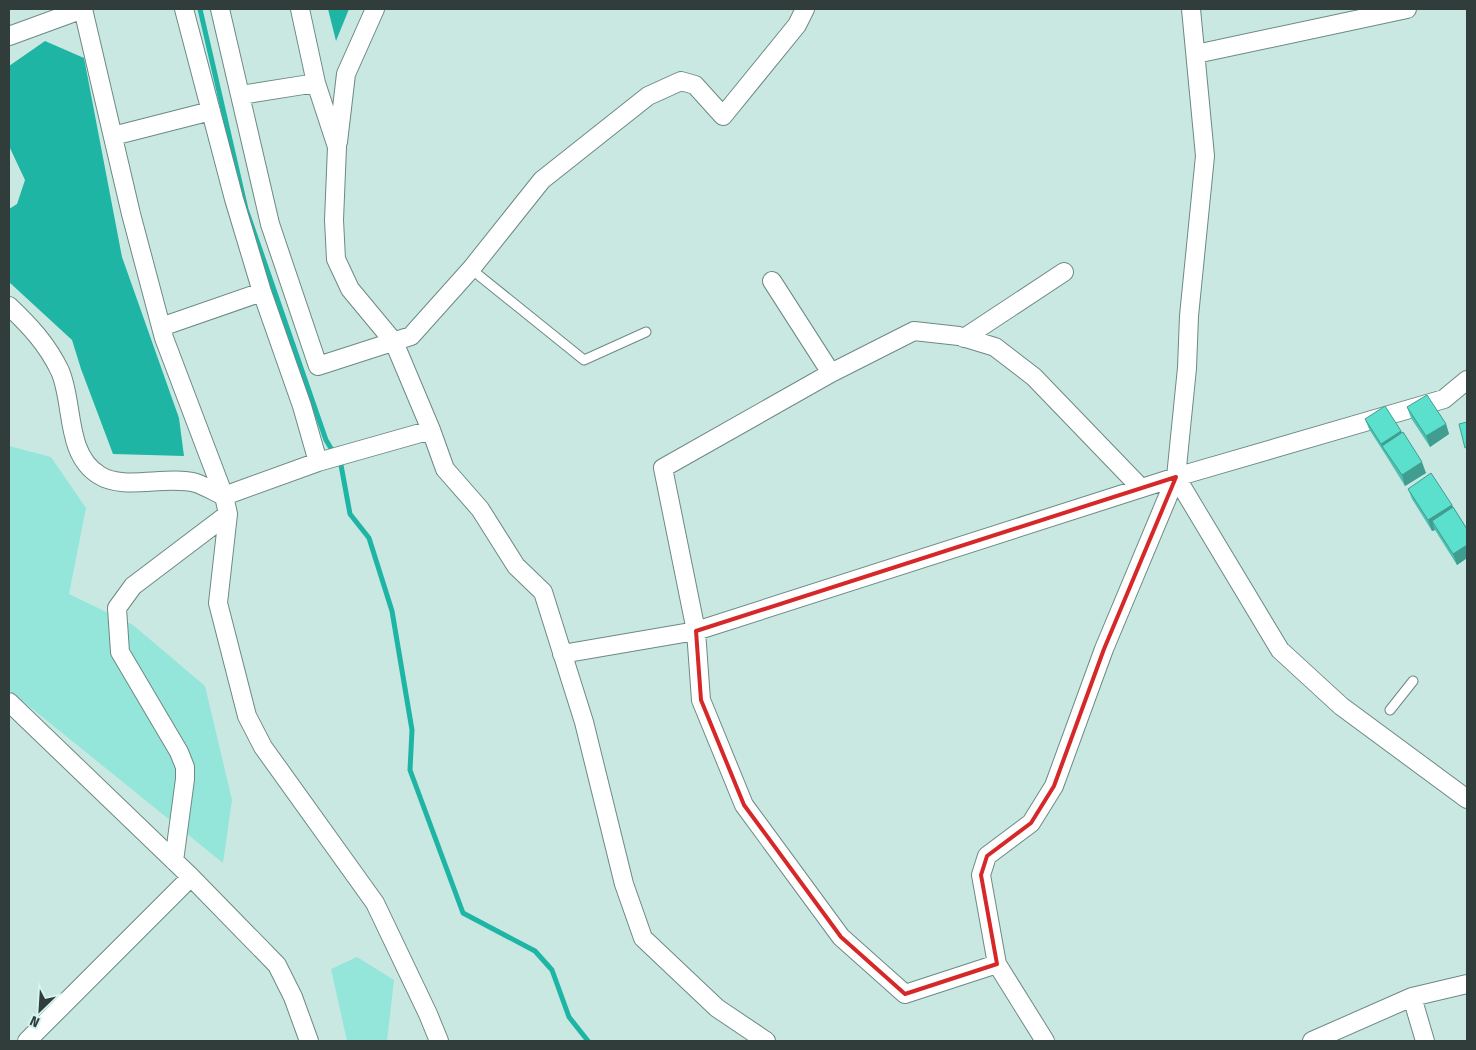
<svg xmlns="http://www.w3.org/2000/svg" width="1476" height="1050" viewBox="0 0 1476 1050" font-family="'Fira Sans Condensed',sans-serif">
	<rect width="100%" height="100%" fill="#cae8e2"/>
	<!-- green -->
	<path fill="#93e6d9" d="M 9,446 L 51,457 L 86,508 L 69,594 L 133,625 L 205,686 L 232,800 L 223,863 L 9,690 Z
		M 357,957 L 394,980 L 387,1041 L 347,1041 L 331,969 Z"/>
	<!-- water -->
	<path fill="#1eb5a4" d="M 328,9 L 349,9 L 336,41 Z
		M 45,41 L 84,58 L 122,257 L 179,418 L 184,456 L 113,454 L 81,369 L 72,340 L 9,282 L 9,209 L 17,204 L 25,180 L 9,146 L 9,66 Z"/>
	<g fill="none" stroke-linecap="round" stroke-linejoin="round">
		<!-- stream -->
		<path stroke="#1eb5a4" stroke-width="5" d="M 200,9 L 246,209 L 326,440 L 341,465 L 350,514 L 369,538 L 392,611 L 412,730 L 410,770 L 463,913 L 535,951 L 552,970 L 569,1017 L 588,1041"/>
		<defs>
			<path id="service" d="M 471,269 L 584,360 L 646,332
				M 1390,710 L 1413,681"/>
			<path id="minor" d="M 83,9 L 131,214 L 164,338 L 224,496 L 228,514 L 218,603 L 247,716 L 263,747 L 375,903 L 428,1014 L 439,1041
				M 184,9 L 234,199 L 262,292 L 302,406 L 318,462
				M 220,9 L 270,224 L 318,366 L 411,336 L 471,269 L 542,180 L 648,96 L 681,81 L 695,85 L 723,116 L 797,25 L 805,9
				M 300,9 L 316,83 L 337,147 L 334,220 L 336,259 L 350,289 L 394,342 L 431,430 L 445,469 L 480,509 L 516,566 L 543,592 L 584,722 L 624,884 L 643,938 L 717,1008 L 766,1041
				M 9,36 L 83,9
				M 1196,54 L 1407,9
				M 241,95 L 316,83
				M 113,136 L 211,111
				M 338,142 L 346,74 L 375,9
				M 772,281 L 831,373 L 914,331 L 959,336 L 995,347 L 1034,377 L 1141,488
				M 9,306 C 30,326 47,344 60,371 C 74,403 65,454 99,475 C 123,491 167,475 196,483 C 205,486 215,492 224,496 L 318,462 L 431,430
				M 161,327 L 262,292
				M 964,338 L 1064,272
				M 831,373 L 663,468 L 696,631 L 701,700 L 744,805 L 841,937 L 905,994 L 997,964
				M 1176,477 L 1280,650 L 1341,706 L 1467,799
				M 562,654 L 696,631 L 1176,477 L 1444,399 L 1467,380
				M 9,702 L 191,877 L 277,965 L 293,997 L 309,1041
				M 174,861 L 185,779 L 185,767 L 179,752 L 120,652 L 117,608 L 133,586 L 228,514
				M 1412,997 L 1425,1041
				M 27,1041 L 191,877
				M 1045,1041 L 997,964 L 981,875 L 987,856 L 1031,823 L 1054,786 L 1104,649 L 1176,477 L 1187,368 L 1189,316 L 1205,156 L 1191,9
				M 1312,1041 L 1412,997 L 1467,984"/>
		</defs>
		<!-- service casing -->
		<use href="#service" stroke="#6d8984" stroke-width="11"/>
		<!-- minor casing -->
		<use href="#minor" stroke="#6d8984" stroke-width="20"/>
		<!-- service -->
		<use href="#service" stroke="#fff" stroke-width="9"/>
		<!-- minor -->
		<use href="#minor" stroke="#fff" stroke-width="18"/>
	</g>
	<!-- wall -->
	<path fill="#4ec1b1" d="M 1407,407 L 1446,424 L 1449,434 L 1430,447 L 1411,418 Z
		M 1365,419 L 1401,431 L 1426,473 L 1405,486 L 1385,454 L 1369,429 Z
		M 1408,489 L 1452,505 L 1467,529 L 1467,558 L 1457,565 L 1435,530 L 1432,531 L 1412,499 Z"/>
	<!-- shaded-wall -->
	<path fill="#409d90" d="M 1446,424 L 1449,434 L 1430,447 L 1426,436 Z
		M 1401,431 L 1405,442 L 1382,446 L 1385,454 L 1381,444 Z
		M 1422,462 L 1426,473 L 1405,486 L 1402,475 Z
		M 1452,505 L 1456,516 L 1432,521 L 1435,530 L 1432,531 L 1428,520 Z
		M 1467,545 L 1467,558 L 1457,565 L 1453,554 Z"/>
	<!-- building -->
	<path fill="#5be0ce" stroke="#409d90" d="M 1427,395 L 1446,424 L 1426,436 L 1407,407 Z
		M 1385,406 L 1401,431 L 1381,444 L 1365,419 Z
		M 1467,422 L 1467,447 L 1465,448 L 1459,424 Z
		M 1403,432 L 1422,462 L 1402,475 L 1382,446 Z
		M 1431,473 L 1452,505 L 1428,520 L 1408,489 Z
		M 1453,507 L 1467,529 L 1467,545 L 1453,554 L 1432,521 Z"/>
	<!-- marked area -->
	<path fill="none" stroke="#d62828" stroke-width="4" stroke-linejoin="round" d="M 1176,477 L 1104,649 L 1054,786 L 1031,823 L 987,856 L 981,875 L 997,964 L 905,994 L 841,937 L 744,805 L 701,700 L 696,631 Z"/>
	<!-- border -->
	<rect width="1476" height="1050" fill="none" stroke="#313d3b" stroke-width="20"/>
	<!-- north arrow -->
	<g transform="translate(40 1010) rotate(205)" stroke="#d7f5f0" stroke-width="4" paint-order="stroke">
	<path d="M0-4L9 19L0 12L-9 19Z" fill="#313d3b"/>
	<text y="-8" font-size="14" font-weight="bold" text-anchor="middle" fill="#313d3b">N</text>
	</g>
</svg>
